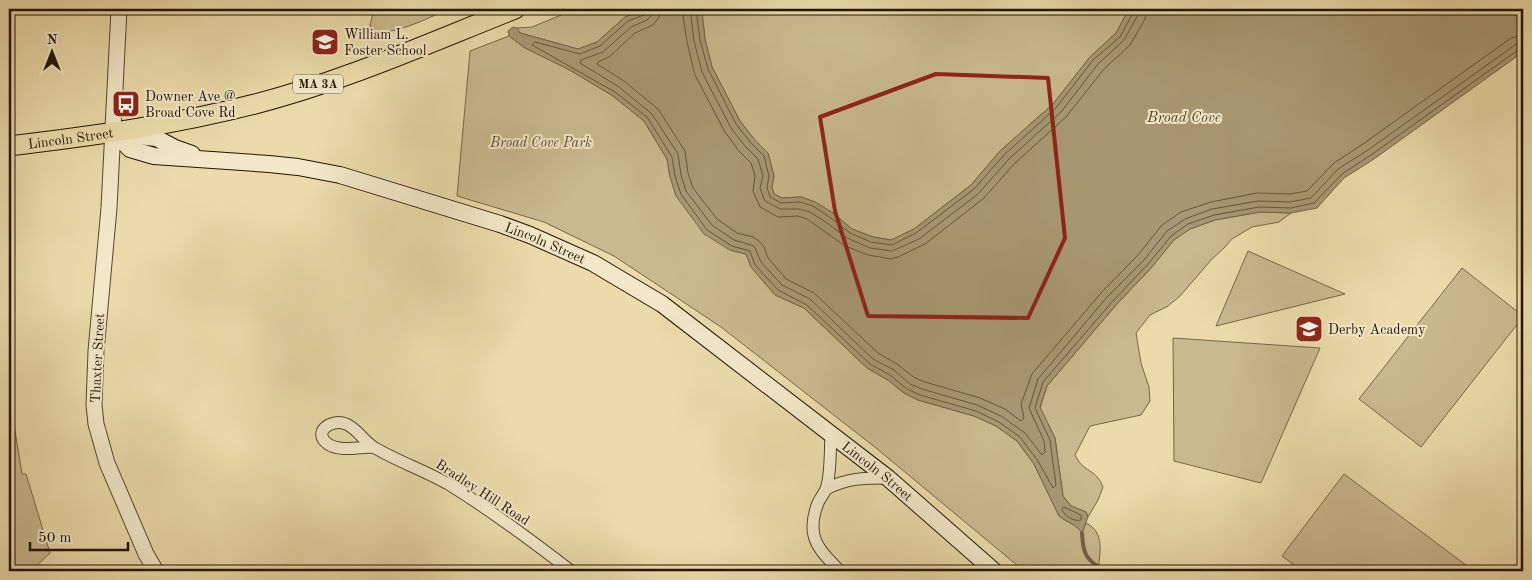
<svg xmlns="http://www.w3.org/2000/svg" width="1532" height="580" viewBox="0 0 1532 580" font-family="'Old Standard TT',serif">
	<rect width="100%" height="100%" fill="#ebdbaa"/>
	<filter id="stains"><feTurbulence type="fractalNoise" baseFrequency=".004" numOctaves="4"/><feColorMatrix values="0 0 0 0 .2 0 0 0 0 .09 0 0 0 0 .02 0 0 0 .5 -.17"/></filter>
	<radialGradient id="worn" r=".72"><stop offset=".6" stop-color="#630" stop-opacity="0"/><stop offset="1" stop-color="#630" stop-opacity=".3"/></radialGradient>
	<!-- green -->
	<path fill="#c9b98e" stroke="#766649" d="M 374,9 L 448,9 C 427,19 396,34 372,33 L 370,25 Z
		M 576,9 L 647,9 L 625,17 L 597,42 L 578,49 L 520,33 L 517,28 L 532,27 Z
		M 699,9 L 1129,9 L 1116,33 L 1090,57 L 1053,104 L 1000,151 L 971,185 L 914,229 L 891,240 L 873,237 L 852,229 L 833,213 L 815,202 L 801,197 L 782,198 L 774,194 L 772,187 L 774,176 L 768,153 L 754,139 L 740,121 L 712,67 L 705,39 L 702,12 Z
		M 509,36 L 525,48 L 568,69 L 613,96 L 644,121 L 667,159 L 670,177 L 730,250 L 746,254 L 751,267 L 775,295 L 804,308 L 867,368 L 888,380 L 904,393 L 918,400 L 974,416 L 996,426 L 1017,441 L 1034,464 L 1059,516 C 1068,523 1076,524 1082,533 L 1086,523 C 1105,532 1100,553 1098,571 L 1024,571 L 876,448 L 721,327 L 614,256 L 544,222 L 457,196 L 470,51 Z
		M 1260,212 L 1291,213 L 1279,222 L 1252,227 L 1232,239 L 1224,248 L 1212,259 L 1180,296 L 1168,306 L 1150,315 L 1136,333 L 1141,363 L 1149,387 L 1150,401 L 1141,415 L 1090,426 L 1075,455 C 1084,474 1095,467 1103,487 L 1098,500 L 1088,517 L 1086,512 L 1071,506 L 1063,496 L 1055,438 L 1040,408 L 1047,386 L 1116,305 L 1152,267 L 1173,240 L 1190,229 L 1215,220 Z
		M 1248,251 L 1345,294 L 1216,326 Z
		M 1462,268 L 1523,316 L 1523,317 L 1421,447 L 1359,399 Z
		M 1173,338 L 1320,348 L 1261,483 L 1174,461 Z
		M 9,394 L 22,474 L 26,474 L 50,553 L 31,571 L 9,571 Z
		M 1344,474 L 1474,571 L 1302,571 L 1282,556 Z"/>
	<!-- water -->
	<path fill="#a79772" stroke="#726346" d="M 647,9 L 699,9 L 702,12 L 705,39 L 712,67 L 740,121 L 754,139 L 768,153 L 774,176 L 772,187 L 774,194 L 782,198 L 801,197 L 815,202 L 833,213 L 852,229 L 873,237 L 891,240 L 914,229 L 971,185 L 1000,151 L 1053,104 L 1090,57 L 1116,33 L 1129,9 L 1523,9 L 1523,52 L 1374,159 L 1344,178 L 1317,208 L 1291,213 L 1260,212 L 1215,220 L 1190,229 L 1174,240 L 1152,267 L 1116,305 L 1047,386 L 1040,407 L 1055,438 L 1063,496 L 1071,506 L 1086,512 L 1088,517 L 1082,533 C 1076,524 1068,523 1059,516 L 1034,464 L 1017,441 L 996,426 L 974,416 L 918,400 L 904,393 L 888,380 L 867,368 L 804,308 L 775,295 L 751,267 L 746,254 L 730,250 L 704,234 L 676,196 L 670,177 L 667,159 L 644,121 L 613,96 L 568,69 L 525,48 L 509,36 L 508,31 L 513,27 L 517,28 L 520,33 L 578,49 L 597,42 L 625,17 Z"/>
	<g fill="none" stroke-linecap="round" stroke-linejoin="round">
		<!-- shore -->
		<path stroke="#64563b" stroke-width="1" d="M 646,9 L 644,15 L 628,21 L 600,46 L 580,54 L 535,42 L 532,45 L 615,92 L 647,117 L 672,157 L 675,176 L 681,194 L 707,230 L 732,246 L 750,251 L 755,265 L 778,290 L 807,305 L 870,364 L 890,375 L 907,389 L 920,395 L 976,411 L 999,422 L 1020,437 L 1038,461 L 1053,488 L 1056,485 L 1050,440 L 1035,408 L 1043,382 L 1112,302 L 1148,264 L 1171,236 L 1188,224 L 1214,215 L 1259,207 L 1291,208 L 1314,203 L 1342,174 L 1371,155 L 1518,50 L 1523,49
			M 652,9 L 651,16 L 647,20 L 631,27 L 603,52 L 581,60 L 580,63 L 619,87 L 652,114 L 678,154 L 681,175 L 686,191 L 712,225 L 734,240 L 754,246 L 761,262 L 782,285 L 810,299 L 873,359 L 894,370 L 910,384 L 922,389 L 977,405 L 1001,416 L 1025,433 L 1042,455 L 1045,452 L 1044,441 L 1029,408 L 1038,379 L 1107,297 L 1144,260 L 1167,231 L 1185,219 L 1212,209 L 1258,201 L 1290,202 L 1311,198 L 1338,169 L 1368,150 L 1515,45 L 1523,42
			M 660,9 L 659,17 L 653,25 L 635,33 L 609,57 L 598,62 L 597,64 L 624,81 L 658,109 L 685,151 L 688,173 L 693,188 L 717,219 L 737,233 L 753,237 L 759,241 L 764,247 L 768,258 L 786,279 L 814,293 L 878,353 L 897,364 L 915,378 L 925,382 L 980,398 L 1005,409 L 1021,421 L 1024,418 L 1021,404 L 1032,374 L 1101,293 L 1138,255 L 1162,225 L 1181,212 L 1211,202 L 1257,193 L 1290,194 L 1307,191 L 1334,163 L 1363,144 L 1511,38 L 1523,35
			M 682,9 L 687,42 L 695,75 L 725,132 L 739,151 L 751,163 L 755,176 L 753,191 L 760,207 L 778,217 L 798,216 L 807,219 L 845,246 L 868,255 L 891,259 L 898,257 L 925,244 L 984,198 L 1014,164 L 1066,117 L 1104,69 L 1130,45 L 1145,19 L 1147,9
			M 690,9 L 694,41 L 702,72 L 731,128 L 745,146 L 758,159 L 763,176 L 760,188 L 765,201 L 780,209 L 799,209 L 810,212 L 827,223 L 847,238 L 870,248 L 892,251 L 919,239 L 978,194 L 1009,159 L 1061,112 L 1098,64 L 1124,40 L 1138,15 L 1139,9
			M 696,9 L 700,40 L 708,69 L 736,124 L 750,142 L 764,156 L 769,176 L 767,187 L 770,197 L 781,203 L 800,202 L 813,206 L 831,218 L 850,233 L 871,242 L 892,245 L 916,233 L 974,189 L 1004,155 L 1056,108 L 1093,60 L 1120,37 L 1133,13 L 1133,9
			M 1064,507 L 1081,515 L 1081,520 C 1074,522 1065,516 1062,510 Z"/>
		<!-- stream -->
		<path stroke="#726346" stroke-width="4" d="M 1082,533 C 1083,555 1086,559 1104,571"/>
		<defs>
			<path id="minor" d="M 831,435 C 830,451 831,475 826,489 C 824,494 820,498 818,503 C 805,536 818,549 840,571
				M 373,447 C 360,447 339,452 328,444 C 312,433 330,418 346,424 C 358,429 364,442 375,448 C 399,462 426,471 450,485 C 492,511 532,541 571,571
				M 826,489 C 848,478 863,478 888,478"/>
			<path id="tertiary" d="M 119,9 L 109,208 L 96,351 L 94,405 L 96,424 L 107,463 L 146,554 L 156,571"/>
			<g id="secondary">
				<path id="s1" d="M 114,133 L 130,149 L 154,156 L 269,164 L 298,167 L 340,175 L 500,224 L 530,235 L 593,263 L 662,304 L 888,478 L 994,571"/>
				<path d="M 123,134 L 156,138 L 175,148 L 192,154"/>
			</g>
			<g id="primary">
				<path id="s2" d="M 9,146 C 92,136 174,125 255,104 C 344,81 429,43 515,9"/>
			</g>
		</defs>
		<!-- minor casing -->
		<use href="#minor" stroke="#54462e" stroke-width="13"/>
		<!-- tertiary casing -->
		<use href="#tertiary" stroke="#54462e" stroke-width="17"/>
		<!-- secondary casing -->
		<use href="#secondary" stroke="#221404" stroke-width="18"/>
		<!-- primary casing -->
		<use href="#primary" stroke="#221404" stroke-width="21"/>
		<!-- minor -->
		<use href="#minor" stroke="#f2e8c8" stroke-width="11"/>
		<!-- tertiary -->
		<use href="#tertiary" stroke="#f2e8c8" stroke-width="15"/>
		<!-- secondary -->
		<use href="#secondary" stroke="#f2e8c8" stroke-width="16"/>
		<!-- primary -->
		<use href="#primary" stroke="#ebdbaa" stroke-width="19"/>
	</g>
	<!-- marked area -->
	<path fill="none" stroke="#8f2418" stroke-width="4" stroke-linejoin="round" d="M 936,74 L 1048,78 L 1065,238 L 1028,318 L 868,316 L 835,211 L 820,117 Z"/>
	<!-- icons -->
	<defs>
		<symbol id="school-square" viewBox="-11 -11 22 22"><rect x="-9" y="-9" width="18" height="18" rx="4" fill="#8f2418" stroke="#f2e8c8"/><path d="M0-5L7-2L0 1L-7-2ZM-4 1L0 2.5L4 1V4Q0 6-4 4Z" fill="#fff"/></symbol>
		<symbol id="bus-square" viewBox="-11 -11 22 22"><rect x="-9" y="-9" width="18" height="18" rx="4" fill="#8f2418" stroke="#f2e8c8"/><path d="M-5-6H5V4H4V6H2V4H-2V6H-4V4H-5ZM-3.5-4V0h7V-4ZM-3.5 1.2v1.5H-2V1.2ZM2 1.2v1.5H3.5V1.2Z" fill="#fff"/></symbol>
	</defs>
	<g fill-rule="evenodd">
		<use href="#school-square" x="309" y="26" width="32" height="32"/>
		<use href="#bus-square" x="110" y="88" width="32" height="32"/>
		<use href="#school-square" x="1293" y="313" width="32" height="32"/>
	</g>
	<g text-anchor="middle" stroke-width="4" stroke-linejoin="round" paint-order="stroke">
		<!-- shield labels -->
		<rect fill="#f2e8c8" stroke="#60543f" stroke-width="1" x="293" y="74.5" width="50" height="19" rx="4"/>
		<g font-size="12" font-weight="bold" fill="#221404">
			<text x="318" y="88">MA 3A</text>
		</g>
		<!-- poi labels -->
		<g font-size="14" fill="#221404" stroke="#f2e8c8" text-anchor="start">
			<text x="344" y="39">William L.<tspan x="344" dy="16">Foster School</tspan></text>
			<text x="145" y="101">Downer Ave @<tspan x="145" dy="16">Broad Cove Rd</tspan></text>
			<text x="1328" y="334">Derby Academy</text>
		</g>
		<!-- street labels -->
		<g font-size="14" fill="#221404" stroke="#f2e8c8">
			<text dy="5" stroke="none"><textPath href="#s2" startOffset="62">Lincoln Street</textPath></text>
			<text dy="5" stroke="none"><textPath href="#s1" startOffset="451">Lincoln Street</textPath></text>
			<text transform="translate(97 358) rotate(-87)" y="5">Thaxter Street</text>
			<text dy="5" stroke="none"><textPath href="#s1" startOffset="856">Lincoln Street</textPath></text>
			<text transform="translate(483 492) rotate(33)" y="5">Bradley Hill Road</text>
		</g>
		<!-- park labels -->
		<g font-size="14" font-style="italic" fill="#5c4e34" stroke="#f2e8c8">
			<text x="541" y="147">Broad Cove Park</text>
		</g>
		<!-- water labels -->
		<g font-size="15" font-style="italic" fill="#574830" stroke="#f2e8c8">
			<text x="1184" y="122">Broad Cove</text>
		</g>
	</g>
	<!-- margin -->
	<rect width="1532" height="580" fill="none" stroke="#ebdbaa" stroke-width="30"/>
	<rect x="10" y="10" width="1512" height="560" fill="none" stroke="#221404" stroke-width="2.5"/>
	<rect x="15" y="15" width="1502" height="550" fill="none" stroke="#221404"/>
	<!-- north arrow -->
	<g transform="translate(52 52)" stroke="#f2e8c8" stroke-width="4" paint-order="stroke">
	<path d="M0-4L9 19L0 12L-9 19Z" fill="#221404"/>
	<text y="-8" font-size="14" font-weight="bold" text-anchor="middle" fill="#221404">N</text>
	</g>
	<!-- scale -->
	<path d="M30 542v8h98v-8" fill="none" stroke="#221404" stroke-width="2.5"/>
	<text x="38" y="542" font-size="15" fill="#221404" stroke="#f2e8c8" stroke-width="4" paint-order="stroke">50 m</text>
	<rect width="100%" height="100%" filter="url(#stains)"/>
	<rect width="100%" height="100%" fill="url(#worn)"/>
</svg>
